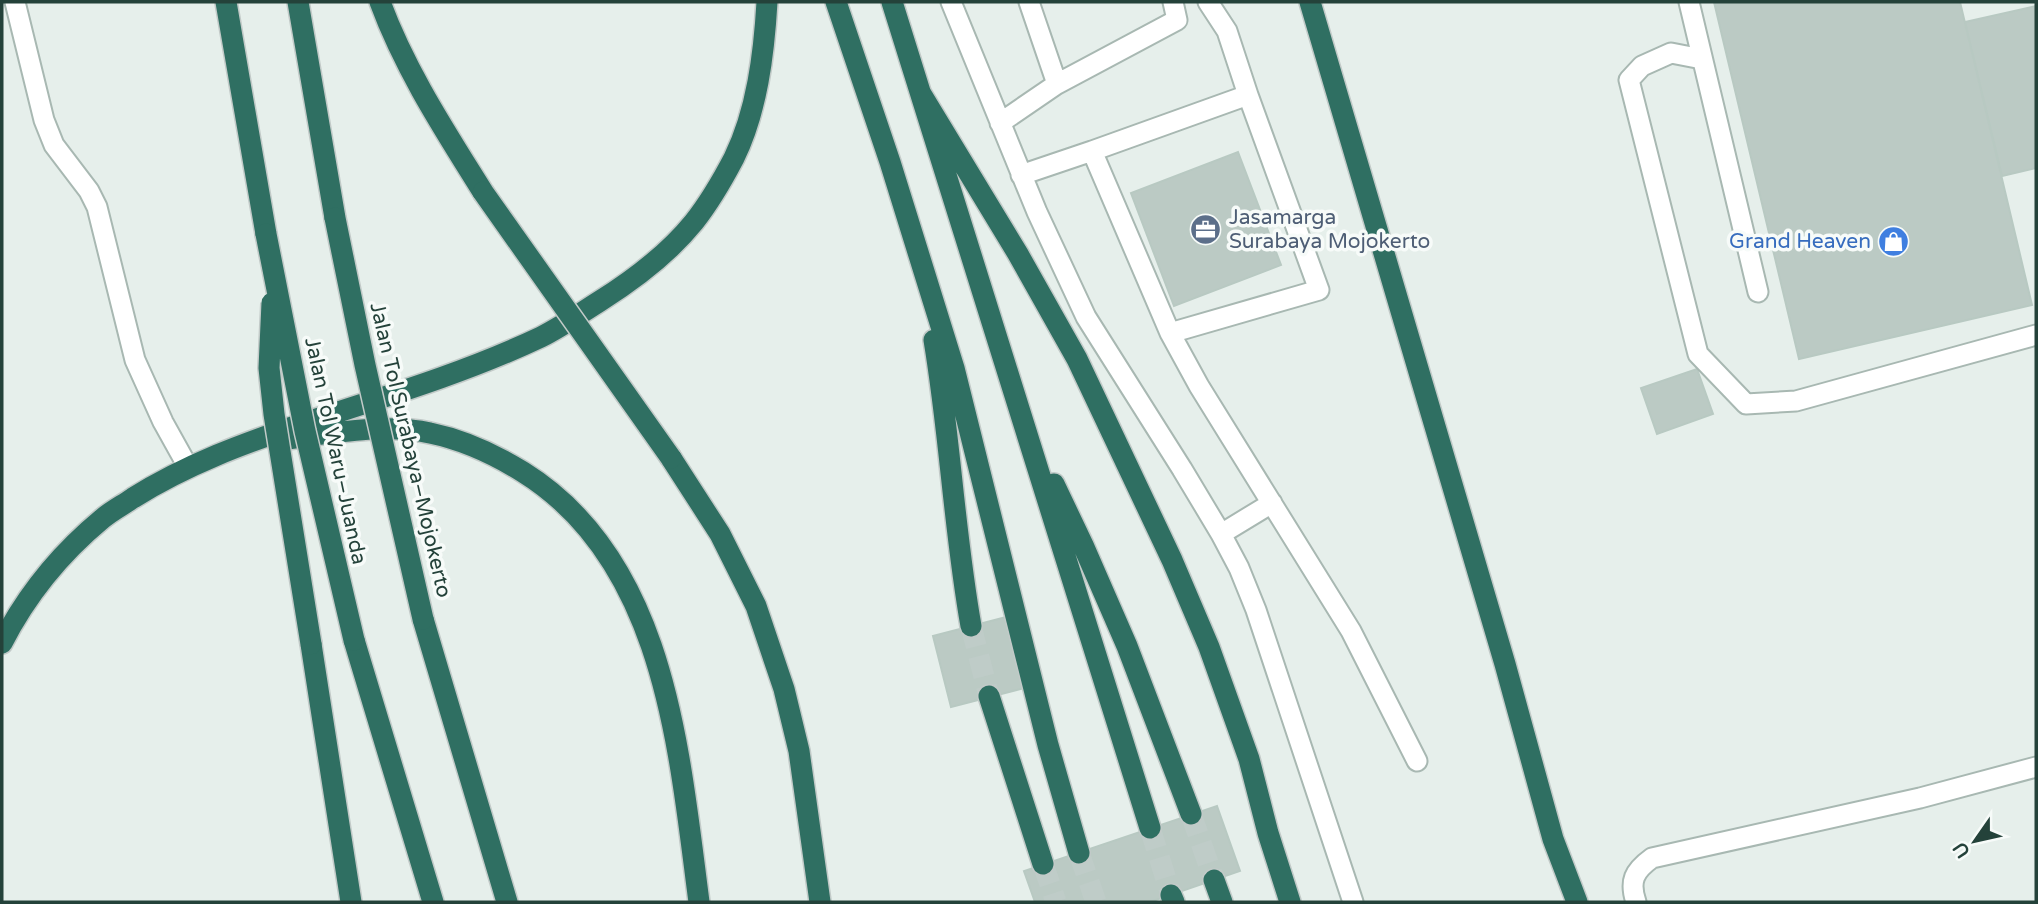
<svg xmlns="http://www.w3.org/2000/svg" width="2038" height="904" viewBox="0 0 2038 904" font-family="'Varela Round',sans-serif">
	<rect width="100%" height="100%" fill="#e6efeb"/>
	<!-- building -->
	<path fill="#bbcac4" stroke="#b8c9c2" stroke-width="2" d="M 1714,2 L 1960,2 L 2032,305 L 1799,359 Z
		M 2036,6 L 2036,168 L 2002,176 L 1965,22 Z
		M 1238,152 L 1281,265 L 1174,306 L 1131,193 Z
		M 1697,369 L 1713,414 L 1657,434 L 1641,388 Z
		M 1010,616 L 1028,687 L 951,707 L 933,636 Z
		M 1217,806 L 1240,871 L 1150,902 L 1035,902 L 1024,871 Z"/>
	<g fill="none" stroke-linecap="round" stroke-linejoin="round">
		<!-- motorway-tunnel -->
		<path stroke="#bfccc8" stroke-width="21" stroke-dasharray="21 10" stroke-linecap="butt" d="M 971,626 L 989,696
			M 1191,814 L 1214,880
			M 1150,828 L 1171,895
			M 1079,853 L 1096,902
			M 1043,864 L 1056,902"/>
		<defs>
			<path id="service" d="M 15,2 L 44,120 L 54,145 L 89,191 L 97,207 L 135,360 L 163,422 L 188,467
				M 951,2 L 1037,212 L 1086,317 L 1182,469 L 1221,534 L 1239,568 L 1256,610 L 1353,902
				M 1029,2 L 1057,84 L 1177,20 L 1173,2
				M 1208,2 L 1227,31 L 1248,95
				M 1689,2 L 1758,292
				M 1702,59 L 1671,53 L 1642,66 L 1629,80 L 1698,354 L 1746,404 L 1796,401 L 2036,335
				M 1000,123 L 1057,84
				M 1021,175 L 1092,151
				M 1170,333 L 1319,290 L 1248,95 L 1092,151 L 1170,333 L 1199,386 L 1351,631 L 1417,761
				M 1221,534 L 1272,503
				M 1636,902 C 1629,881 1634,871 1652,858 L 1920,798 L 2036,767"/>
			<path id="motorway" d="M 226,2 L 266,234
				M 298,2 L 335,218
				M 380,2 C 405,70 445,131 483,192
				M 836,2 L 890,162 L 954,368 L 1048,745 L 1079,853
				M 892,2 L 1150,828
				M 1310,2 L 1505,664 L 1553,839 L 1577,902
				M 921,94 L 1018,254 L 1077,359 L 1172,560 L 1209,647 L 1249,759 L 1268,833 L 1290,902
				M 934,340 C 950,435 954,531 971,626
				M 288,439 C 332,433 387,423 430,433 C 464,440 494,454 523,472 C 666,561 679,751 699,902
				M 671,458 L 720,534 L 756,606 L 784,689 L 799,751 L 820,902
				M 1054,484 L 1083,545 L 1127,646 L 1191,814
				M 423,619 L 507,902
				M 354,640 L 433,902
				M 2,643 C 26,596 61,553 102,519 C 111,511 123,505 133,498 C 187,464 245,443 304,423 C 384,397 465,373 541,337 C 561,327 581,313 600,301 C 635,279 668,254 694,222 C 709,203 723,179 734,158 C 757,111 764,54 767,2
				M 311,644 L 351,902
				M 989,696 L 1043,864
				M 1214,880 L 1222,902
				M 1171,895 L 1174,902"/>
		</defs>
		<!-- service casing -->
		<use href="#service" stroke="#a8b8b2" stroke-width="23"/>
		<!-- motorway casing -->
		<use href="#motorway" stroke="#c2cac8" stroke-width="24"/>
		<!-- service -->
		<use href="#service" stroke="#fff" stroke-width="19"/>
		<!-- motorway -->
		<use href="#motorway" stroke="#2f6f62" stroke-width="21"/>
		<defs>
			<path id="motorway-bridge" d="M 483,192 L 671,458
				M 335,218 L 365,365 L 423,619
				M 266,234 L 305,431 L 354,640
				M 272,303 L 269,368 L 274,414 L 311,644"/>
		</defs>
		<!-- motorway-bridge casing -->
		<use href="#motorway-bridge" stroke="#c2cac8" stroke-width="24" stroke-linecap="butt"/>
		<!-- motorway-bridge -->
		<use href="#motorway-bridge" stroke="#2f6f62" stroke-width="21"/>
	</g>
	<!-- icons -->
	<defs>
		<symbol id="office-disc" viewBox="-11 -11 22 22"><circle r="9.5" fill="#5c6f8a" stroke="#f7fbf9"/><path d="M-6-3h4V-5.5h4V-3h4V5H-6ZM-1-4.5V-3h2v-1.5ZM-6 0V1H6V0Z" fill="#fff"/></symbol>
		<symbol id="shop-disc" viewBox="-11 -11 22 22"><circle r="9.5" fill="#3f7fe0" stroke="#f7fbf9"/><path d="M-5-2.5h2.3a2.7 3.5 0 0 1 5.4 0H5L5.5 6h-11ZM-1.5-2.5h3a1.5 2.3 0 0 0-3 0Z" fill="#fff"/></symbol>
	</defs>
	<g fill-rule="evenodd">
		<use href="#office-disc" x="1188" y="212" width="35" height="35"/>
		<use href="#shop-disc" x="1876" y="224" width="35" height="35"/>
	</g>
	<g text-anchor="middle" stroke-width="7" stroke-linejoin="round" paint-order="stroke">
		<!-- service labels -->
		<g font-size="21" fill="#4e5e75" stroke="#f7fbf9" text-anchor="start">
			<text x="1229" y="224">Jasamarga<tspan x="1229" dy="24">Surabaya Mojokerto</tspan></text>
		</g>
		<!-- shop labels -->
		<g font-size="21" fill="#366cbe" stroke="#f7fbf9" text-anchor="end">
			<text x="1871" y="248">Grand Heaven</text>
		</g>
		<!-- street labels -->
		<g font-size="21" fill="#24423a" stroke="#f7fbf9">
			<text transform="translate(411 450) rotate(77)" y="7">Jalan Tol Surabaya–Mojokerto</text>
			<text transform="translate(336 451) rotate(78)" y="7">Jalan Tol Waru–Juanda</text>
		</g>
	</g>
	<!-- border -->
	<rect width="2038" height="904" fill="none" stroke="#24423a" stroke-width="7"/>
	<!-- north arrow -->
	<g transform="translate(1975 841) rotate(236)" stroke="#f7fbf9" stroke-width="5" paint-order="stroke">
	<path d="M0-5L12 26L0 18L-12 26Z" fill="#24423a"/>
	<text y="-10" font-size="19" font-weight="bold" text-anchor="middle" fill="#24423a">U</text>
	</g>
</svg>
